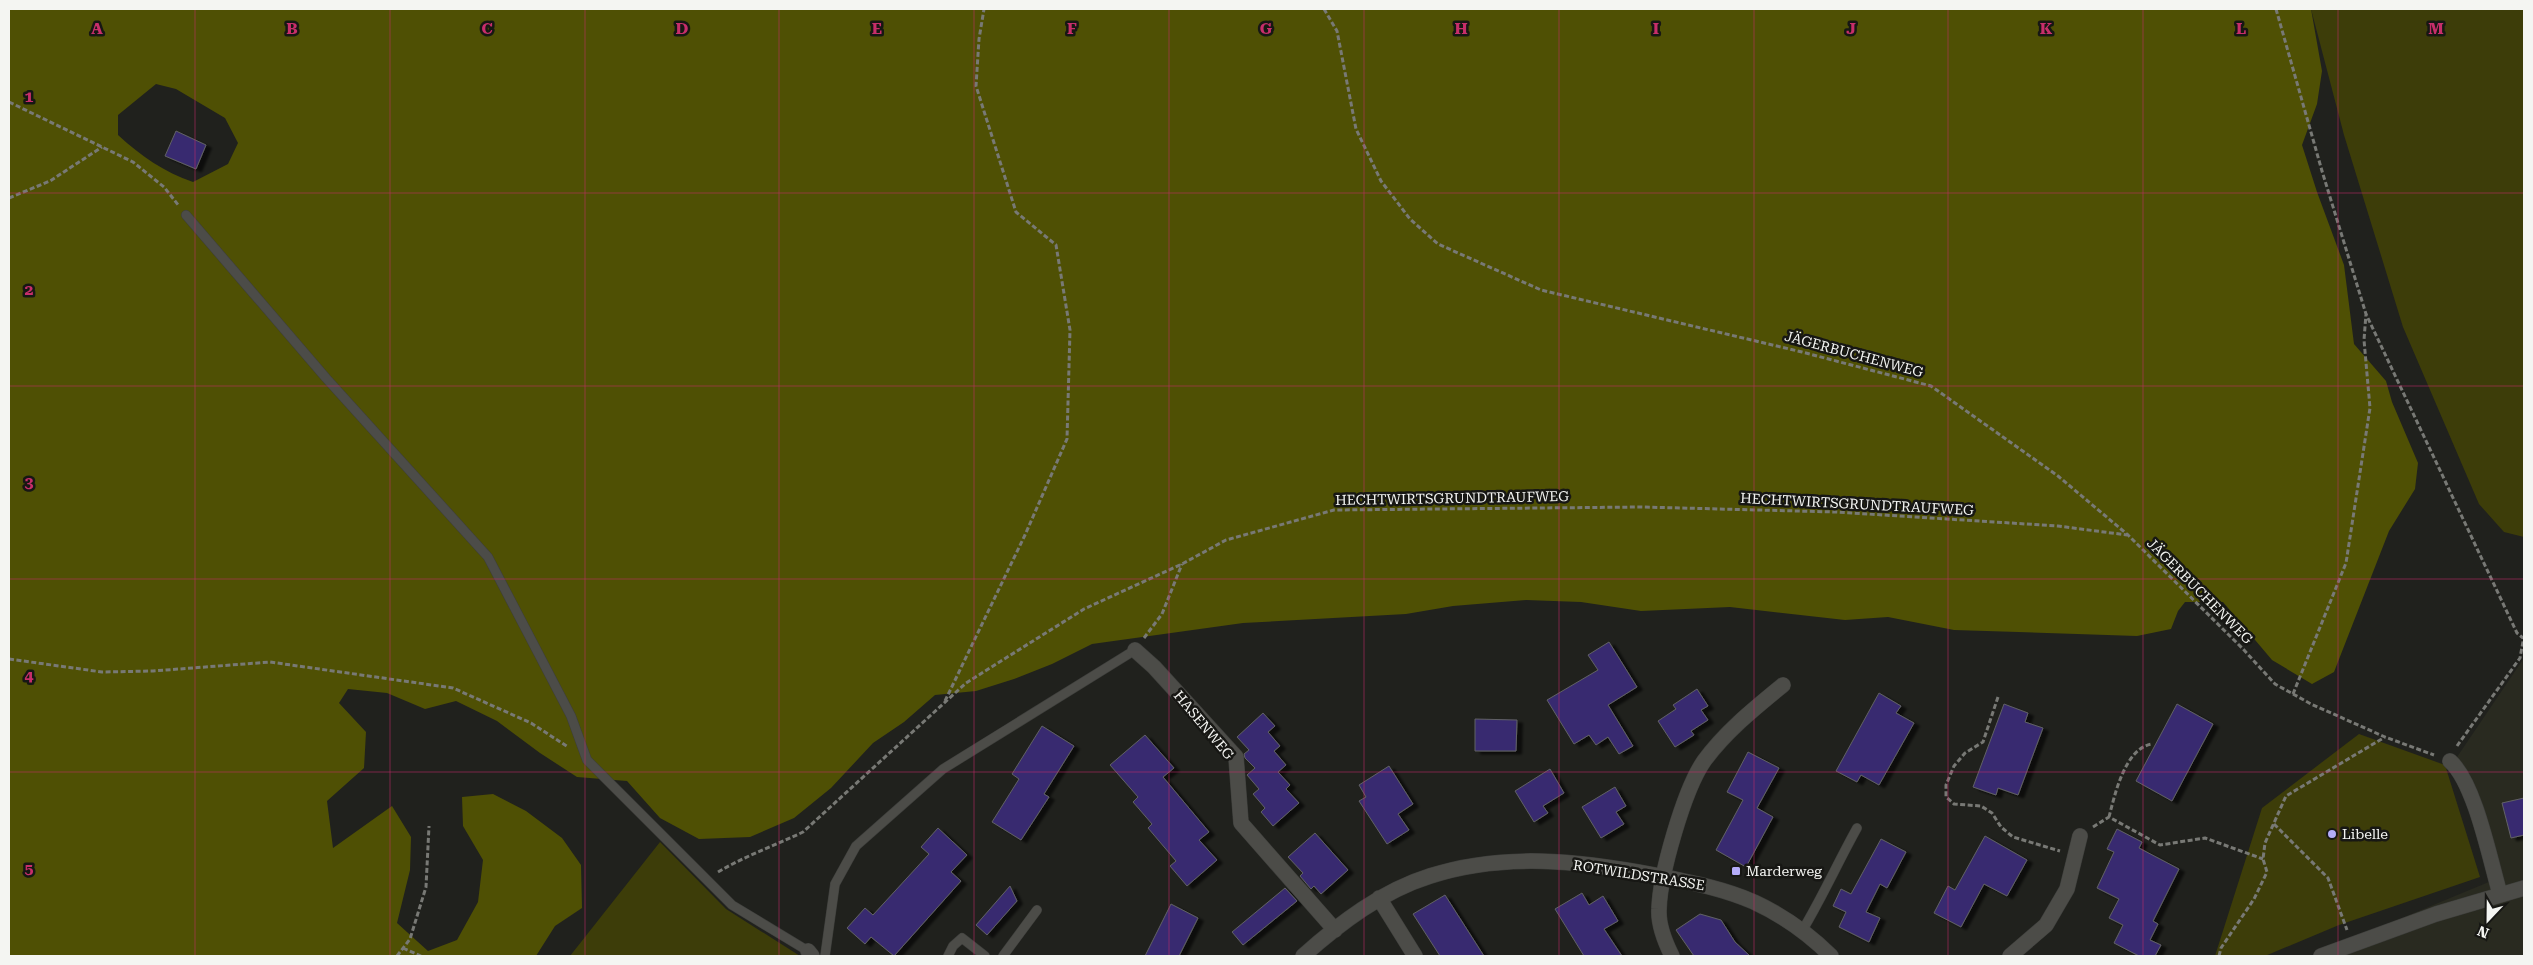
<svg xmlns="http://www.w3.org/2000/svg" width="2533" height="965" viewBox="0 0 2533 965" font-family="'Roboto Serif',serif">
	<defs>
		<filter id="shadow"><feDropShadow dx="5.5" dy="3" stdDeviation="1" flood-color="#0009"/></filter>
	</defs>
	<rect width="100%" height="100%" fill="#20211d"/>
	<!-- built -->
	<path fill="#292a20" d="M 2524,658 L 2524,956 L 2323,956 L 2356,937 L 2496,879 L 2457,757 Z"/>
	<!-- green -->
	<path fill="#3d3d09" d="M 2311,9 L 2524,9 L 2524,537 L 2504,532 L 2479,504 L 2403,327 L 2344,135 Z
		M 2359,734 L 2445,765 L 2480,877 L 2339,925 L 2265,956 L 2215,956 L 2262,808 Z
		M 660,842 L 726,909 L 800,956 L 570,956 Z"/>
	<!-- forest -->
	<path fill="#4f5004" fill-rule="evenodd" d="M 9,9 L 2311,9 L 2322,71 L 2317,104 L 2302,145 L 2317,192 L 2344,265 L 2354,344 L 2386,381 L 2392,402 L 2418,463 L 2415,489 L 2389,531 L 2334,672 L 2312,684 L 2272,660 L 2223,602 L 2185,602 L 2178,611 L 2171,629 L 2137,636 L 1954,630 L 1888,617 L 1845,620 L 1730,607 L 1641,611 L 1581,602 L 1526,600 L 1453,606 L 1406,614 L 1243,623 L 1092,644 L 1052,664 L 1014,679 L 976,691 L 935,695 L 904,722 L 873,743 L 831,788 L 794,818 L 750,837 L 699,839 L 660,818 L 627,781 L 577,777 L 540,753 L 497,721 L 456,701 L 425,709 L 387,693 L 348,689 L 339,703 L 366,732 L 364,768 L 327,801 L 333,848 L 392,806 L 411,837 L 410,870 L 397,923 L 428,951 L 457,940 L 478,902 L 483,860 L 463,826 L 462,797 L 493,794 L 526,811 L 562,838 L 581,865 L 582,908 L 555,926 L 536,956 L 9,956 ZM 156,84 L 176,89 L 225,118 L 238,143 L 228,164 L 193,182 C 164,172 141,156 118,135 L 118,115 Z"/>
	<!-- building -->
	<path fill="#392c6f" stroke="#616165" filter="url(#shadow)" d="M 176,131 L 206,145 L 196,169 L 165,156 Z
		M 1609,642 L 1637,687 L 1608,705 L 1633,746 L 1619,754 L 1608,737 L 1596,745 L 1589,735 L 1574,744 L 1547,700 L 1598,670 L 1588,655 Z
		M 1697,689 L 1708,706 L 1701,710 L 1708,720 L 1691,731 L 1694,735 L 1675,747 L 1658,721 L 1676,709 L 1673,705 Z
		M 1879,693 L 1901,706 L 1896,713 L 1914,723 L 1879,785 L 1861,775 L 1857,782 L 1836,771 Z
		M 2004,704 L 2028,713 L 2025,722 L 2043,728 L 2018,795 L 1998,788 L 1996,795 L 1973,787 Z
		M 2177,704 L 2213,724 L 2172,801 L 2136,781 Z
		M 1263,713 L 1275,726 L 1268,732 L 1280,746 L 1274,751 L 1286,765 L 1278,772 L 1290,785 L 1286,789 L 1299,803 L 1273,826 L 1261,812 L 1265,808 L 1253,794 L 1259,789 L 1247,775 L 1255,768 L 1245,758 L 1244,754 L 1249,750 L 1237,737 Z
		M 1475,719 L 1517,720 L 1516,751 L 1475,751 Z
		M 1042,726 L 1074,746 L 1044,794 L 1049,797 L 1021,840 L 992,822 L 1019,779 L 1012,774 Z
		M 1145,735 L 1174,768 L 1163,777 L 1209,832 L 1199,840 L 1217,860 L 1187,886 L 1170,866 L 1176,861 L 1148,828 L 1152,824 L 1133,802 L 1138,797 L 1110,765 Z
		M 1748,752 L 1779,768 L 1757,808 L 1773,817 L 1746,867 L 1716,850 L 1743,800 L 1727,792 Z
		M 1389,766 L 1413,804 L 1398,814 L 1409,830 L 1387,844 L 1359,801 L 1366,797 L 1359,785 Z
		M 1550,769 L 1564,793 L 1543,806 L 1548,813 L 1534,822 L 1515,791 Z
		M 1615,787 L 1626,806 L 1616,812 L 1624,824 L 1601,838 L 1582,807 Z
		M 2524,798 L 2524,835 L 2511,838 L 2502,803 Z
		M 938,828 L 967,855 L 951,872 L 961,881 L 894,956 L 871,937 L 865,944 L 847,928 L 865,908 L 873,915 L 929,854 L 921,847 Z
		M 2117,829 L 2142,842 L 2139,848 L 2179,869 L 2153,921 L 2158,924 L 2150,940 L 2161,945 L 2155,956 L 2139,956 L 2114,943 L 2123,925 L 2109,918 L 2119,899 L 2097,888 L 2114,852 L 2107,849 Z
		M 1315,833 L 1348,870 L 1321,894 L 1314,886 L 1311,889 L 1300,876 L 1303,873 L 1288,857 Z
		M 1985,836 L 2027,860 L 2007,896 L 1984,884 L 1961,927 L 1934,913 L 1948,886 L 1955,890 Z
		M 1881,839 L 1906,852 L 1887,888 L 1880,884 L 1866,912 L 1880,918 L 1869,942 L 1839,927 L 1846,912 L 1833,906 L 1841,889 L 1851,894 Z
		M 1010,886 L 1017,901 L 987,935 L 976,925 Z
		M 1285,888 L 1297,901 L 1243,945 L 1232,932 Z
		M 1582,893 L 1589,905 L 1603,896 L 1618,921 L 1604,929 L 1622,956 L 1584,956 L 1555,909 Z
		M 1445,895 L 1461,920 L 1484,956 L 1440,956 L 1413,914 Z
		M 1171,904 L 1198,918 L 1179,956 L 1145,956 Z
		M 1700,914 L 1721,920 L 1735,942 L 1750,956 L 1694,956 L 1676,930 Z"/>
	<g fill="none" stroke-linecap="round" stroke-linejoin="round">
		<defs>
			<path id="lane" d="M 186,215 L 326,378 L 488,557 L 571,716 L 587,760 L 732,905 L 808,951
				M 1802,931 C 1822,898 1838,862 1857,828
				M 825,956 L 835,884 L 856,846 L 943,769 L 1135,650
				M 948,956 L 953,946 L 962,938 L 985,956
				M 1003,956 L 1037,910"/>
			<path id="street" d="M 1135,650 L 1154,667 L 1236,757 L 1241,823 L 1335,930
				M 2450,761 C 2475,783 2490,860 2500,894
				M 1379,898 L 1415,956
				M 808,951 L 812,956
				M 1303,956 C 1340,923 1382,891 1430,876 C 1504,852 1580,861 1655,875 C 1689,882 1722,888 1754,902 C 1782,915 1809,934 1831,956
				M 1672,956 C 1665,942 1658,925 1659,909 C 1660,874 1684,790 1704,761 C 1726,731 1755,708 1783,685
				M 2010,956 L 2046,925 L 2067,889 L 2080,836
				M 2321,956 L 2436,914 L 2524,888"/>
		</defs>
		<!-- lane casing -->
		<use href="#lane" stroke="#3d3e3b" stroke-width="10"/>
		<!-- street casing -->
		<use href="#street" stroke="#3d3e3b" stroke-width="16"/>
		<!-- path -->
		<path stroke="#787975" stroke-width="3" stroke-dasharray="5 2.5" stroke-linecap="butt" d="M 1324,9 L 1337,31 L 1356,129 L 1381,181 L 1410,219 L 1438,244 L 1541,290 L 1802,352 L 1931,386 L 2058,476 L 2128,535 L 2243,649 L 2275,684 L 2311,704 L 2385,737 L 2434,755
			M 2276,9 L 2322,171 L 2366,314 L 2517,633 L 2523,638
			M 9,102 L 133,162 L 164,187 L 179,206
			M 9,198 L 50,181 L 102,147
			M 1144,638 L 1162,614 L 1182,564
			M 9,659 L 102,672 L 153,671 L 270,662 L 453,688 L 531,723 L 568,747
			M 2293,694 L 2346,563 L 2370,408 L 2364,340 L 2366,314
			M 1998,697 L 1983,742 L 1965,753 L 1954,766 L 1946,785 L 1946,797 L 1954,804 L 1981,806 L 1992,813 L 2001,827 L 2013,837 L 2060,851
			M 945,701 L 1025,535 L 1067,439 L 1070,330 L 1056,245 L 1016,212 L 976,86 L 979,39 L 984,9
			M 2457,746 L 2520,658 L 2524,636
			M 2109,817 C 2115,794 2125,748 2152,744
			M 2274,824 L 2328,878 L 2347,930
			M 2093,827 L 2109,817 L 2160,845 L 2205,838 L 2263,859
			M 718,872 C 745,856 774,846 803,832 L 966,683 L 1084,609 L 1182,564 L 1226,540 L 1334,510 L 1642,507 L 1836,512 L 2058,526 L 2127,535
			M 403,948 L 421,956
			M 397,956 L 410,939 L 426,887 L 429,826
			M 2219,956 L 2221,948 L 2254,899 L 2267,872 L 2263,859 L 2265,843 L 2286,796 L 2385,737"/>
		<!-- lane -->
		<use href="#lane" stroke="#4c4c48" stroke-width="9"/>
		<!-- street -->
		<use href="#street" stroke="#4c4c48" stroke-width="15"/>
	</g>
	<!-- grid -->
	<path fill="none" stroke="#c72e6a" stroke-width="1" stroke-opacity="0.55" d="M 195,9 L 195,956M 390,9 L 390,956M 585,9 L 585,956M 779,9 L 779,956M 974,9 L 974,956M 1169,9 L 1169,956M 1364,9 L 1364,956M 1559,9 L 1559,956M 1754,9 L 1754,956M 1948,9 L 1948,956M 2143,9 L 2143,956M 2338,9 L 2338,956M 9,193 L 2524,193M 9,386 L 2524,386M 9,579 L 2524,579M 9,772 L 2524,772"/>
	<!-- markers -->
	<g fill="#b4acf9" stroke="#171714" stroke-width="2">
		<circle cx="2332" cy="834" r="5"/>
		<rect x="1731" y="866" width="10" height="10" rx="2.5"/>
	</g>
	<g text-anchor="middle" stroke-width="5" stroke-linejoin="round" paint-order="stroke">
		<!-- street labels -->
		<g font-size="14" fill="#f4f5f2" stroke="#171714">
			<text transform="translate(1854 354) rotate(15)" y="5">JÄGERBUCHENWEG</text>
			<text transform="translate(1452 498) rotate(-1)" y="5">HECHTWIRTSGRUNDTRAUFWEG</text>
			<text transform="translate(1857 504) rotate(3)" y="5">HECHTWIRTSGRUNDTRAUFWEG</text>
			<text transform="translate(2200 591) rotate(45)" y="5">JÄGERBUCHENWEG</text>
			<text transform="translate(1204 725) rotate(50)" y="5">HASENWEG</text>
			<text transform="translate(1639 875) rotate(9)" y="5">ROTWILDSTRASSE</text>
		</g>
		<!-- poi labels -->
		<g font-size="14" fill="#f4f5f2" stroke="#171714" text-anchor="start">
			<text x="2342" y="839">Libelle</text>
			<text x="1746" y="876">Marderweg</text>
		</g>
	</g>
	<g font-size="16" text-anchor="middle" font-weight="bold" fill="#c72e6a" stroke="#171714" stroke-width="5" stroke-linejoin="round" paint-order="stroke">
		<text x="97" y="34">A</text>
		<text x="292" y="34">B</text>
		<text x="487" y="34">C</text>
		<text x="682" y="34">D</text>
		<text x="877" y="34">E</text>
		<text x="1072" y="34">F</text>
		<text x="1266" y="34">G</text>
		<text x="1461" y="34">H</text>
		<text x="1656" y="34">I</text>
		<text x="1851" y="34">J</text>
		<text x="2046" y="34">K</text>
		<text x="2241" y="34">L</text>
		<text x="2436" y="34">M</text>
		<text x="29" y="102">1</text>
		<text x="29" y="295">2</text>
		<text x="29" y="488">3</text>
		<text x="29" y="681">4</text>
		<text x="29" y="874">5</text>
	</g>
	<!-- border -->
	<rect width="2533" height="965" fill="none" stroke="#f4f5f2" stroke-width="20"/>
	<!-- north arrow -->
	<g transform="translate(2488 920) rotate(202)" stroke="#171714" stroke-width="4" paint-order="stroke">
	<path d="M0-4L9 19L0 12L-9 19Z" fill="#f4f5f2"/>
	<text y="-8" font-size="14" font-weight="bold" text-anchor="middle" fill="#f4f5f2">N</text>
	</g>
</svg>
